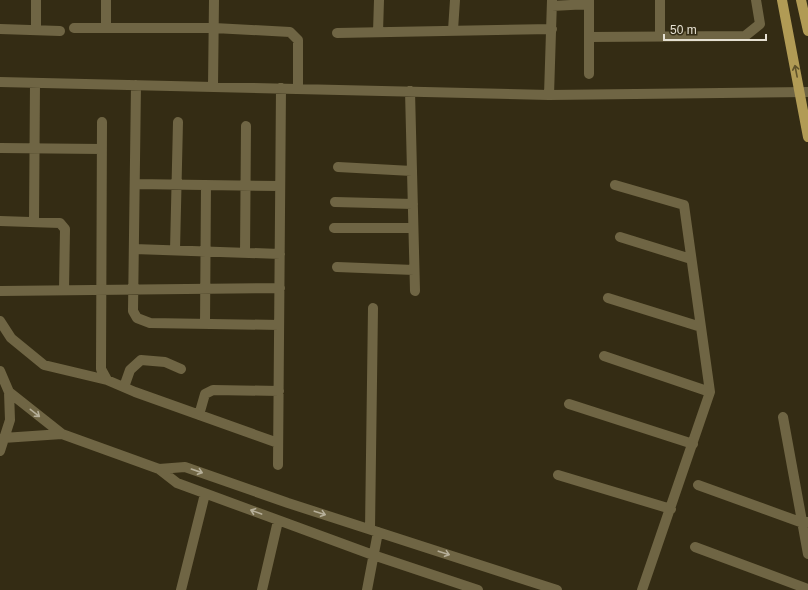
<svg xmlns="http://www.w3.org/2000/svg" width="808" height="590" viewBox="0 0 808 590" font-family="Helvetica,sans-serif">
	<rect width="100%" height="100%" fill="#342c14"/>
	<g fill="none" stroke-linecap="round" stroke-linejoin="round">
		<!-- minor -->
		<path stroke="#6f6544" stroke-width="10" d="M 36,0 L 36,30
			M 589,0 L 589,74
			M 552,6 L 589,4
			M 74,28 L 214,28 L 290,32 L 298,40 L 298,88
			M 106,28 L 106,0
			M 0,29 L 60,31
			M 453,30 L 455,0
			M 378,32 L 379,0
			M 337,33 L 552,29
			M 660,36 L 660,0
			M 589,37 L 745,36 L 760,24 L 756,0
			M 0,82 L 549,95 L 808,92
			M 136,85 L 133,311 L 137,318 L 150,323 L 279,325
			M 213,86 L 214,0
			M 410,91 L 415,291
			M 549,95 L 552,0
			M 102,122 L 101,369 L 107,380 L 135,392 L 278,443
			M 0,148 L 102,149
			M 338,167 L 412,171
			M 135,184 L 280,186
			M 615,185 L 684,205 L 710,392 L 642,590
			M 335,202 L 413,204
			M 0,221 L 60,223 L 65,229 L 64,290
			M 34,221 L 35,83
			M 334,228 L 413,228
			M 620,237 L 691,259
			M 134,249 L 280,254
			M 175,250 L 178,122
			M 245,253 L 246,126
			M 337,267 L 414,270
			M 0,291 L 280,288
			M 608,298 L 701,327
			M 0,321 L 11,338 L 44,365 L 107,380
			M 205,324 L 206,185
			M 604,356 L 710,392
			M 0,371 L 9,392 L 10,420 L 0,451
			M 124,387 L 130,370 L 141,360 L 165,362 L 181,369
			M 9,392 L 62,434 L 159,469 L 177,483 L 373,555 L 478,590
			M 569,404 L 693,444
			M 199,415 L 205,394 L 213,390 L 279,391
			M 783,417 L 808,554
			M 3,438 L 62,434
			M 278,465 L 281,88
			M 159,469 L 185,467 L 288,503 L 557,590
			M 558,475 L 671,509
			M 698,485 L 803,523 L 808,522
			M 370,529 L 373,308
			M 695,547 L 808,589
			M 181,590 L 205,494
			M 262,590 L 278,521
			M 367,590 L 378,532"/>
		<!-- major -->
		<path stroke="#b19b55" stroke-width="10" d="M 782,0 L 808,137
			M 801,0 L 808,31"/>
	</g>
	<!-- one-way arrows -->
	<defs><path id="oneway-shaft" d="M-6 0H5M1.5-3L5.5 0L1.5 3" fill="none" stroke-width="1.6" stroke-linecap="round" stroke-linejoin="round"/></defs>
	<use stroke="#60532b" href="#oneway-shaft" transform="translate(796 71) rotate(-101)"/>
	<g stroke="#b6af99">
		<use href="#oneway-shaft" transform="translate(35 413) rotate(38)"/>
		<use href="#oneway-shaft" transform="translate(197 471) rotate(19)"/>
		<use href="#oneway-shaft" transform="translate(256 512) rotate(-160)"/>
		<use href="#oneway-shaft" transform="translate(320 513) rotate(18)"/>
		<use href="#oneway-shaft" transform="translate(444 553) rotate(18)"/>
	</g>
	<!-- scale -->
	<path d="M664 34v6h102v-6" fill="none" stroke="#e5e0d2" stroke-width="2"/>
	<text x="670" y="34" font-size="12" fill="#e5e0d2" stroke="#342c14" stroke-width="3" paint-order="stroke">50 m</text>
</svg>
